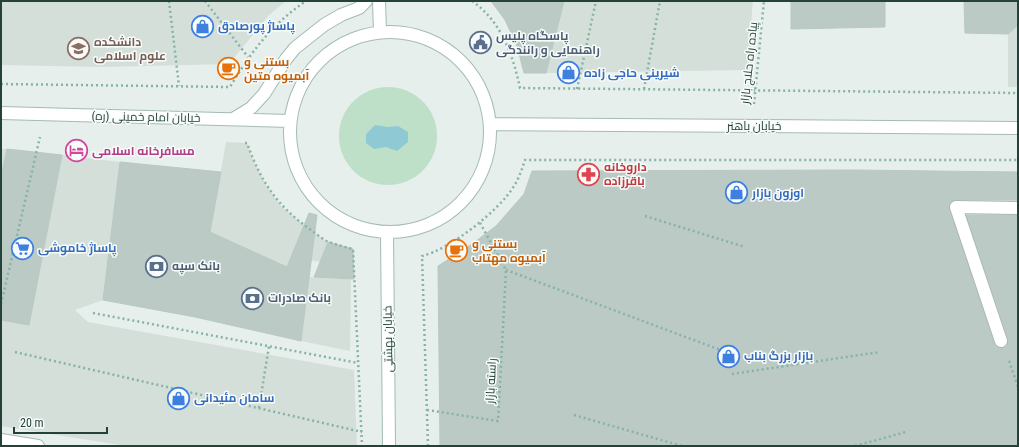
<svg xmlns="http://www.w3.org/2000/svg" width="1019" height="447" viewBox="0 0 1019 447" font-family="'Roboto Condensed',Cairo,sans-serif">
	<rect width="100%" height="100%" fill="#e6efeb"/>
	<!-- built -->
	<path fill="#d4dfda" d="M 1,1 L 286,1 L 269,15 L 229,64 L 104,67 L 1,65 Z
		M 564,1 L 753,1 L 747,70 L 546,73 Z
		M 1018,25 L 1018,87 L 1008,87 L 1008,34 Z
		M 226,142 L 247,143 L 254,162 L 266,185 L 281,206 L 305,226 L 328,242 L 320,262 L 291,257 L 287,267 L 210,232 Z
		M 1,149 L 7,149 L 1,177 Z
		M 62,155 L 120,162 L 103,300 L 75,310 L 88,322 L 354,370 L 357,446 L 126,446 L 1,426 L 1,320 L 29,325 Z
		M 309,277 L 351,279 L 350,351 L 301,341 Z"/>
	<!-- green -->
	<path fill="#bfe0c8" d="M339 136a49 49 0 1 1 98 0a49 49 0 1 1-98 0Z"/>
	<!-- water -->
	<path fill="#8ec9d4" d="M 375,125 L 387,127 L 398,126 L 408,132 L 408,142 L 397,151 L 386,147 L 374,149 L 366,143 L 366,134 Z"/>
	<!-- building -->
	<path fill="#bbcac4" stroke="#b8c9c2" d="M 491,1 L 564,1 L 546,73 L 524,73 L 517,46 L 505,20 Z
		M 791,1 L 885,1 L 885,27 L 791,29 Z
		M 964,1 L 1018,1 L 1018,25 L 1008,34 L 965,33 Z
		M 7,149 L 62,155 L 29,325 L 1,320 L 1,177 Z
		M 120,162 L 221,172 L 210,232 L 287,267 L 309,213 L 317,215 L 301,341 L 195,317 L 103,300 Z
		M 854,170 L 1018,172 L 1018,200 L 956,200 L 950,202 L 949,206 L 994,343 L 996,347 L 1000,348 L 1004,348 L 1007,346 L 1008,339 L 966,215 L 1018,215 L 1018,446 L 440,446 L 438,266 L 472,244 L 496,226 L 524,194 L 532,171 Z
		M 328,242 L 353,249 L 354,279 L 314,277 Z"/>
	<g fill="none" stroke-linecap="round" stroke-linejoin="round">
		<defs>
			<path id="minor" d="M 1001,341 L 956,207 L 1018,208
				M 1,440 L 38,446"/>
			<path id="secondary" d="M 379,1 L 380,32
				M290 132a100 100 0 1 1 200 0a100 100 0 1 1-200 0Z
				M 1,113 L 290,121
				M 233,119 L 251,108 L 264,94 L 286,59 L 295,48 L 324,25 L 341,15 L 359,8 L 366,1
				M 490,124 L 1018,128
				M 387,232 L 389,446"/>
		</defs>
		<!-- minor casing -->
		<use href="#minor" stroke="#a8b8b2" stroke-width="14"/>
		<!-- secondary casing -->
		<use href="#secondary" stroke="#a4bbb3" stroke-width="14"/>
		<!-- path -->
		<path stroke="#86b3a5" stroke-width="2.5" stroke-dasharray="2 3" stroke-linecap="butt" d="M 169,1 L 179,86
			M 205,1 L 248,57
			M 472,1 C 501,21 513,55 520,88 L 1018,93
			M 1,84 L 230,87 C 251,52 272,24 306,1
			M 577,89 L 596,1
			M 644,89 L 660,1
			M 754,104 L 764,1
			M 245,143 L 247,143 C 261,182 277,206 311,230 C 317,234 323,240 329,242 C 337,245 345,247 353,249 L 362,446
			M 645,216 L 745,247
			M 506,270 L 734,355
			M 1,304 L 40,137
			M 93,313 L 358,363
			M 15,352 L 362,432
			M 1009,361 L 1018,387
			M 732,374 L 880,352
			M 259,408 L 269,346
			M 427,410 L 498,421 L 506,270 L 479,221
			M 574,415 L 682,446
			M 428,446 L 422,256 C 449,250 500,210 514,186 C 519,178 522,169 525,160 L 1018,160
			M 855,446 L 906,432"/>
		<!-- minor -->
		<use href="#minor" stroke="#fff" stroke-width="12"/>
		<!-- secondary -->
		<use href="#secondary" stroke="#fff" stroke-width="12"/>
	</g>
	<!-- icons -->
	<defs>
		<symbol id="shop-ring" viewBox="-11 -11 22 22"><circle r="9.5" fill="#f7fbf9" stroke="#3f7fe0" stroke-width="1.5"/><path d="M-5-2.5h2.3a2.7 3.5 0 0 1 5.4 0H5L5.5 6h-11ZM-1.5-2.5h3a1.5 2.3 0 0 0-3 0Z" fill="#3f7fe0"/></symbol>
		<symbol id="civic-ring" viewBox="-11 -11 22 22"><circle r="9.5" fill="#f7fbf9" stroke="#5c6f8a" stroke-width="1.5"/><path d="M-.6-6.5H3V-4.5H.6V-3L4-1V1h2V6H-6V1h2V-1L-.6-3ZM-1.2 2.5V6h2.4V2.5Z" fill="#5c6f8a"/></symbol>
		<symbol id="university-ring" viewBox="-11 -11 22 22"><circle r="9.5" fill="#f7fbf9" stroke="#8d6e63" stroke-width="1.5"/><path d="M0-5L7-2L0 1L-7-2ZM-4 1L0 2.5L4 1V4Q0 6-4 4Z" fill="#8d6e63"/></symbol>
		<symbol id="cafe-ring" viewBox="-11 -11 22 22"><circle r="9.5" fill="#f7fbf9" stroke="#e8710a" stroke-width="1.5"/><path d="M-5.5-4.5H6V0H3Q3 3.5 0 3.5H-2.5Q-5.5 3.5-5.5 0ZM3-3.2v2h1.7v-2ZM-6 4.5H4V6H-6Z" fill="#e8710a"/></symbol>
		<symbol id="hotel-ring" viewBox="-11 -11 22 22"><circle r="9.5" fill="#f7fbf9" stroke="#d1479c" stroke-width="1.5"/><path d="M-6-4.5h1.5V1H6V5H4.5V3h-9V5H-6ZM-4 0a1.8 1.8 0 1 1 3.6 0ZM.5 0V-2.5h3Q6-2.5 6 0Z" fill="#d1479c"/></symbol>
		<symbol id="pharmacy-ring" viewBox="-11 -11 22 22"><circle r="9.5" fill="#f7fbf9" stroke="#e0444e" stroke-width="1.5"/><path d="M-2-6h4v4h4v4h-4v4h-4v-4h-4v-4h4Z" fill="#e0444e"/></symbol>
		<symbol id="supermarket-ring" viewBox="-11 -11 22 22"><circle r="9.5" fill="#f7fbf9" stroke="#3f7fe0" stroke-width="1.5"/><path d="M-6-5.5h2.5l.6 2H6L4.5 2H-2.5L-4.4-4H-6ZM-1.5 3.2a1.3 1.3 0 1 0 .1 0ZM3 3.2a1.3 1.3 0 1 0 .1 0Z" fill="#3f7fe0"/></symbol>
		<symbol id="bank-ring" viewBox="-11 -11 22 22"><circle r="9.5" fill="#f7fbf9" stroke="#5c6f8a" stroke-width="1.5"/><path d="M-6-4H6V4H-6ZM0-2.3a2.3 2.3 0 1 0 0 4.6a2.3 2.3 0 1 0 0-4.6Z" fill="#5c6f8a"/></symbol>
	</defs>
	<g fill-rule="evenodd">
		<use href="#shop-ring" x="190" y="14" width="25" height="25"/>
		<use href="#civic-ring" x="468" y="30" width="25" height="25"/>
		<use href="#university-ring" x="66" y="36" width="25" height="25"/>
		<use href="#cafe-ring" x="216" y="56" width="25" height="25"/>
		<use href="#shop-ring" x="556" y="60" width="25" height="25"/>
		<use href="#hotel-ring" x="64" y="138" width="25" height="25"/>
		<use href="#pharmacy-ring" x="576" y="162" width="25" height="25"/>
		<use href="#shop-ring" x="724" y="180" width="25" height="25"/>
		<use href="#supermarket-ring" x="10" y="236" width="25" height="25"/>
		<use href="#cafe-ring" x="444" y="238" width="25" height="25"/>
		<use href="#bank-ring" x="144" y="254" width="25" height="25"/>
		<use href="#bank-ring" x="240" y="286" width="25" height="25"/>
		<use href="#shop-ring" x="716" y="344" width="25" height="25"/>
		<use href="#shop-ring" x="166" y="386" width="25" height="25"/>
	</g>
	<g text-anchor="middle" stroke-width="3" stroke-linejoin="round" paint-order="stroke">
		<!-- shop labels -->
		<g font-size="12" font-weight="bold" fill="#366cbe" stroke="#f7fbf9" text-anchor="start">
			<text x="218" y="30">پاساژ پورصادق</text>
			<text x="584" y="77">شیرینی حاجی زاده</text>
			<text x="752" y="197">اوزون بازار</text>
			<text x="38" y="252">پاساژ خاموشی</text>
			<text x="744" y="360">بازار بزرگ بناب</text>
			<text x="194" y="402">سامان مئیدانی</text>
		</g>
		<!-- service labels -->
		<g font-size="12" font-weight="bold" fill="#4e5e75" stroke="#f7fbf9" text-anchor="start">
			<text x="496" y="40">پاسگاه پلیس<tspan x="496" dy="14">راهنمایی و رانندگی</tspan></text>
			<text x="172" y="270">بانک سپه</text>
			<text x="268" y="302">بانک صادرات</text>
		</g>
		<!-- education labels -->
		<g font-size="12" font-weight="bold" fill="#785e54" stroke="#f7fbf9" text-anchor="start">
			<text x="94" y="46">دانشکده<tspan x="94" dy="14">علوم اسلامی</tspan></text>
		</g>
		<!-- food labels -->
		<g font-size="12" font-weight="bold" fill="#c56008" stroke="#f7fbf9" text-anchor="start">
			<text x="244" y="66">بستنی و<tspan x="244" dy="14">آبمیوه متین</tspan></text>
			<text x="472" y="248">بستنی و<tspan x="472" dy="14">آبمیوه مهتاب</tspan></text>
		</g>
		<!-- street labels -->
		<g font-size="12" fill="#24423a" stroke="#f7fbf9">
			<text transform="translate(749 63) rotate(-84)" y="4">پیاده راه حلاج بازار</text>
			<text transform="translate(146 117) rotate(1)" y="4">خیابان امام خمینی (ره)</text>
			<text x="754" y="130">خیابان باهنر</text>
			<text transform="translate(388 339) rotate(-91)" y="4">خیابان بهشتی</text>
			<text transform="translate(491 381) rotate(-87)" y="4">راسته بازار</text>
		</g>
		<!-- hotel labels -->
		<g font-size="12" font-weight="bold" fill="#b23c85" stroke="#f7fbf9" text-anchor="start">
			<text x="92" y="155">مسافرخانه اسلامی</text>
		</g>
		<!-- health labels -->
		<g font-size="12" font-weight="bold" fill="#be3a42" stroke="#f7fbf9" text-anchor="start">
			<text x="604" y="171">داروخانه<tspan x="604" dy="14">باقرزاده</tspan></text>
		</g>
	</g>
	<!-- border -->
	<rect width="1019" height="447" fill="none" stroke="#24423a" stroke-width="4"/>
	<!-- scale -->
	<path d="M14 427v6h93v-6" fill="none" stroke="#24423a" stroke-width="2"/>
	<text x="20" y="427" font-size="12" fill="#24423a" stroke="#f7fbf9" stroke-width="3" paint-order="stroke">20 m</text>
</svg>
